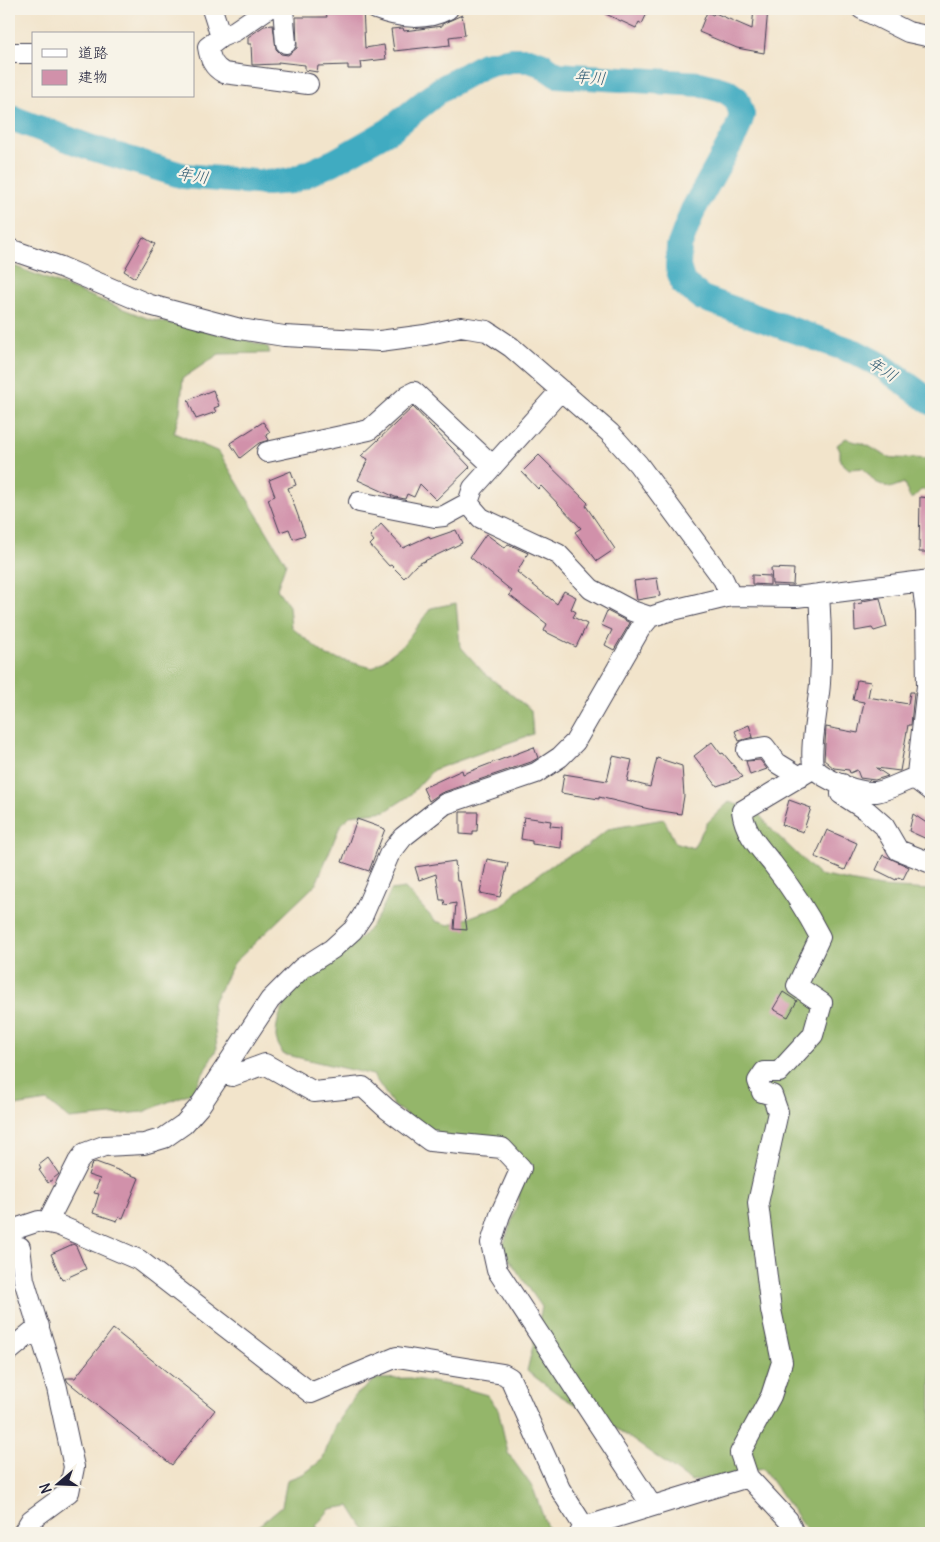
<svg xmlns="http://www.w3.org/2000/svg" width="940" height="1542" viewBox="0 0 940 1542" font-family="Delius,'Klee One',sans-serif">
	<rect width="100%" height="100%" fill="#f7f3e8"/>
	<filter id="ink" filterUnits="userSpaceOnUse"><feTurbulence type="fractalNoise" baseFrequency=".02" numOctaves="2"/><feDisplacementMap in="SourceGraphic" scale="10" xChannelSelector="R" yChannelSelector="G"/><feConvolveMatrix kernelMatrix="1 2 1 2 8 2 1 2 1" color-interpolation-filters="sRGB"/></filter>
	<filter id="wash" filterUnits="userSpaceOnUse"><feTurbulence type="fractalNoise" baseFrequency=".0096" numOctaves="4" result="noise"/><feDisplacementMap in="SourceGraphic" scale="20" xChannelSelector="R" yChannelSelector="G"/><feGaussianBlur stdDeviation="1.12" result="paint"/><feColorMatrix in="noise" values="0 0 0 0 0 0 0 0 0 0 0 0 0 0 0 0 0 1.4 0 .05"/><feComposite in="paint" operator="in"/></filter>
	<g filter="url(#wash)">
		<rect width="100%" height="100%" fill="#f2e4cb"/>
		<!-- forest -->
		<path fill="#94b66b" stroke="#5b6c53" d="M 9,264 L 149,319 L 240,338 L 268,347 L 270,353 L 219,354 L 183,378 L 180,412 L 174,433 L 219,452 L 286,563 L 277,589 L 289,606 L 291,627 L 327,656 L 373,668 L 402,646 L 431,608 L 456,603 L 460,646 L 484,673 L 531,710 L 533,734 L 433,770 L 409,796 L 386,811 L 351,815 L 340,826 L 316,884 L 234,963 L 212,1004 L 217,1048 L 193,1092 L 143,1112 L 69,1119 L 47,1101 L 9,1107 Z
			M 846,438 C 853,442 858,442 864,444 C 875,448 883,458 896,458 C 909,459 918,457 931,460 L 931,490 L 921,490 L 913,498 L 910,498 L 904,483 L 890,488 L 875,482 L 863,468 L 849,469 L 840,461 L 840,451 L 837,445 Z
			M 729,802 L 756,811 L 773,831 L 819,875 L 880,887 L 931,890 L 931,1013 L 926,1023 L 928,1067 L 931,1069 L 931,1533 L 809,1533 L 763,1469 L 691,1481 L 620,1431 L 559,1395 L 527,1371 L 542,1307 L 502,1249 L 519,1200 L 518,1170 L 494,1146 L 438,1137 L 394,1106 L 373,1075 L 283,1054 C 281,1049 276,1042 276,1036 C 276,987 329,966 360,938 C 374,926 384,906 391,890 L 405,888 L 435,921 L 449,925 L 505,904 L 516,891 L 556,862 L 586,847 L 608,829 L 664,819 L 675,842 L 693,848 L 707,823 Z
			M 410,1378 L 459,1387 L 487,1395 L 498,1409 L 508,1453 L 533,1488 L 549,1533 L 367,1533 L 350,1506 L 330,1509 L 316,1526 L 322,1533 L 241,1533 L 257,1527 L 282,1506 L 287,1480 L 305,1473 L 323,1459 L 335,1425 L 356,1395 L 376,1379 Z"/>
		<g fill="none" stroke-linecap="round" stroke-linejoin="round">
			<!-- river -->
			<path stroke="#41abc1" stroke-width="26" d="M 9,117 L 89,147 L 184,176 L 267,183 L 291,181 L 334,162 L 390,130 L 441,89 L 484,65 L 512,60 L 529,60 L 541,64 L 557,75 L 700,84 L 726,91 L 737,99 L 742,115 L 736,133 L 693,210 L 679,247 L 678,267 L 683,283 L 702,298 L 855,352 L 882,366 L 931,402"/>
		</g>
		<g id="blocks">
			<!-- building -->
			<path fill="#d191aa" d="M 363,9 L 365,48 L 384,45 L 386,59 L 361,62 L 362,69 L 348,69 L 348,65 L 318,66 L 317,72 L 305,70 L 305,65 L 278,62 L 278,64 L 252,65 L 251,44 L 248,44 L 248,37 L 264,26 L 273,25 L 276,49 L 281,54 L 288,55 L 297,48 L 296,17 L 327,17 L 326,12 Z
				M 595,9 L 649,9 L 642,24 L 639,22 L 636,28 Z
				M 754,9 L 768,9 L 764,53 L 737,48 L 699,32 L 707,12 L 713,15 L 715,13 L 752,29 Z
				M 462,15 L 465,35 L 449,37 L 450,45 L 394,51 L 391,29 L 403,28 L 404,31 L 442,26 L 442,24 Z
				M 143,237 L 155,244 L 135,278 L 124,271 Z
				M 213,390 L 219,406 L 214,408 L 216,412 L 196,419 L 188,400 Z
				M 413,407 L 470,467 L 436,500 L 420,484 L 414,497 L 407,494 L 405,499 L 395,497 L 358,480 L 368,459 L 361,456 Z
				M 263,422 L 270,432 L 266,435 L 269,440 L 259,443 L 240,458 L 230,443 Z
				M 539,455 L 588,503 L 586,506 L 615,549 L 597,561 L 575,532 L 581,528 L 541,486 L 538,489 L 522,472 Z
				M 291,471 L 296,485 L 288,488 L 305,535 L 293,539 L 289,529 L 280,532 L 268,499 L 275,496 L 269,480 Z
				M 920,497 L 931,498 L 931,552 L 919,552 Z
				M 381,524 L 403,548 L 429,536 L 430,539 L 456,530 L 462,543 L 416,565 L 404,578 L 391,565 L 389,566 L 370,545 L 374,541 L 370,536 Z
				M 486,534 L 505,548 L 508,544 L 528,553 L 517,572 L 557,604 L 564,591 L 576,597 L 571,609 L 576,612 L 573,617 L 587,624 L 576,647 L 544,631 L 547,624 L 509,595 L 512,591 L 470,557 Z
				M 771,568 L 794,569 L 793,585 L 772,584 Z
				M 752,575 L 770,576 L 770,585 L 752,584 Z
				M 657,578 L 660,596 L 637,600 L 634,581 Z
				M 880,598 L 887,627 L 874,631 L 872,628 L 855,631 L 854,604 L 862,603 L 862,601 Z
				M 607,611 L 630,623 L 614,650 L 605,645 L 612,630 L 601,625 Z
				M 857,680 L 871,682 L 868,697 L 908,704 L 910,692 L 914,692 L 911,725 L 908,725 L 900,771 L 876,768 L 888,776 L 875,780 L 860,778 L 857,770 L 850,773 L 849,770 L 834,768 L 824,760 L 826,727 L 858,733 L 864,702 L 853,700 Z
				M 749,725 L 753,737 L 739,741 L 735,731 Z
				M 712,742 L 721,754 L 723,753 L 743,777 L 717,786 L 694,756 Z
				M 534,747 L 538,758 L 531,762 L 441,793 L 429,801 L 423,788 L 462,770 L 463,774 Z
				M 613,756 L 632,760 L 627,781 L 650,787 L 657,758 L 682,766 L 684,796 L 681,814 L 649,809 L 599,797 L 599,799 L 561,793 L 564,774 L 607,781 Z
				M 760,760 L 767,769 L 750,775 L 746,761 Z
				M 789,800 L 811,808 L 803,832 L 782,825 Z
				M 460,812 L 478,812 L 477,831 L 473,831 L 473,835 L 460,834 Z
				M 913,814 L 931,826 L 931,841 L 909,831 Z
				M 524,817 L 551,821 L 550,826 L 562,827 L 561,848 L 532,844 L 532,841 L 521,839 Z
				M 357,819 L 385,829 L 369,871 L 342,862 Z
				M 827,830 L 857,843 L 845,870 L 815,857 Z
				M 883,855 L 909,867 L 903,879 L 898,877 L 896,880 L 876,870 Z
				M 487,859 L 508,863 L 500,897 L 480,893 Z
				M 455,861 L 457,881 L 460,881 L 467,930 L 454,929 L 456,903 L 445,905 L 444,900 L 440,900 L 436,874 L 419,880 L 415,867 Z
				M 783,992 L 797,1001 L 788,1017 L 773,1009 Z
				M 48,1158 L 59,1174 L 48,1183 L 39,1170 L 41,1169 L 39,1165 Z
				M 96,1162 L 139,1178 L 123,1218 L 119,1217 L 117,1221 L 93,1213 L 99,1194 L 94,1193 L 100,1179 L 88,1175 L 92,1163 Z
				M 73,1244 L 76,1246 L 86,1269 L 62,1280 L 51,1254 Z
				M 113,1329 L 215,1410 L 172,1465 L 68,1382 L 66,1378 L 75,1378 Z"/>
		</g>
	</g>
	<g filter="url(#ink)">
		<use href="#blocks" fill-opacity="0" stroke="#413f51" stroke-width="1"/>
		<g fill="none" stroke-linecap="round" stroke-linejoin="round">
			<defs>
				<path id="minor" d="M 212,9 L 221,37 L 235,31 L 267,9
					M 283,9 L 286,43
					M 376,9 C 399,18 426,21 448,9
					M 862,9 L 908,32 L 931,37
					M 221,37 L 208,47 C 210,59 213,67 224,73 L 308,84
					M 9,53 L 34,53
					M 9,249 L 61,267 L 150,305 L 240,329 L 284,336 L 380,341 L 425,335 L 461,327 L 487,331 L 511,347 L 610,433 L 638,464 L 723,579 L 731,596
					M 561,390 L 473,488 L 468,503 L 481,518 L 558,554 L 591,589 L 632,611 L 650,617
					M 267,452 L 369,430 L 408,395 L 414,392 L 493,466
					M 359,502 L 435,517 L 444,516 L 468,503
					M 922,581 L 926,612 L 927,686 L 917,774 L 918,781 L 931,791
					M 819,594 C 821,624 822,653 820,683 C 819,702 808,754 814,768 C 826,781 858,793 876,792 C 890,790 904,780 918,777
					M 747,750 L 765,747 L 777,763 L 800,777
					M 842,784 L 841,794 L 867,811 L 884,826 L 898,850 L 931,863
					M 222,1072 L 232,1076 L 265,1064 L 314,1092 L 363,1087 L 387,1109 L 430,1141 L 502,1148 L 521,1168 L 500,1215 L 491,1243 L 497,1270 L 652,1506
					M 47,1223 L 78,1162 L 85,1153 L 104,1146 L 144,1144 L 164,1138 L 184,1124 L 199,1107 L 270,1000 L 302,968 L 332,949 L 353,930 L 363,915 L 389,855 L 403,837 L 445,804 L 536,773 L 560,757 L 575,742 L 640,629 L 650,617 L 669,611 L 731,596 L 796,597 L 931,580
					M 9,1231 L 39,1221 L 58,1225 L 139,1260 L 311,1393 L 397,1357 L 503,1374 L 510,1378 L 560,1489 L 588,1533
					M 20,1247 L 24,1280 L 57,1388 L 74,1467 L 69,1492 L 31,1520 L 23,1533
					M 9,1351 L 39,1326
					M 748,1477 L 740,1453 L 771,1396 L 782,1362 L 771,1310 L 758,1203 L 778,1112 L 772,1095 L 762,1092 L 758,1081 L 764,1072 L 779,1072 L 813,1035 L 822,1003 L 797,986 L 820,937 C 807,912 790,886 772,863 C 758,846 745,833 742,811 L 814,768
					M 580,1533 L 584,1527 L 748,1477 L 788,1520 L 794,1533"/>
			</defs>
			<!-- minor casing -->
			<use href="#minor" stroke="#413f51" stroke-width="22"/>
			<!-- minor -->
			<use href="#minor" stroke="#fff" stroke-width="20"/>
		</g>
	</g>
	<g text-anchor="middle" stroke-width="4.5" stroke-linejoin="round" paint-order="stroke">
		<!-- water labels -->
		<g font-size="16" font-style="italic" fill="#2e5971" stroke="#f7f3e8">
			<text transform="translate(590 77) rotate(4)" y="6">年川</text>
			<text transform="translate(193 175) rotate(9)" y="6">年川</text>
			<text transform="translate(883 369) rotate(32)" y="6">年川</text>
		</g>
	</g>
	<!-- margin -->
	<rect width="940" height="1542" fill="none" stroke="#f7f3e8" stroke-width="30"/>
	<!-- legend -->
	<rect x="32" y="32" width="162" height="65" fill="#f7f3e8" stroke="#a29fa3"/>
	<rect x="42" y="49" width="25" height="8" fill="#ffffff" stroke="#a29fa3"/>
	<text x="78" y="58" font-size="15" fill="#22223b">道路</text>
	<rect x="42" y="70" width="25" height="15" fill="#d191aa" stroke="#a29fa3"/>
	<text x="78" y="82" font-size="15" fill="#22223b">建物</text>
	<!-- north arrow -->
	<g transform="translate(58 1484) rotate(251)" stroke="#f7f3e8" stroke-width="4" paint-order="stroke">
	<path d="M0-4L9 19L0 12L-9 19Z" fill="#22223b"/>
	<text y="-8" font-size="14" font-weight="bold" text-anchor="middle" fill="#22223b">N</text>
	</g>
</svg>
